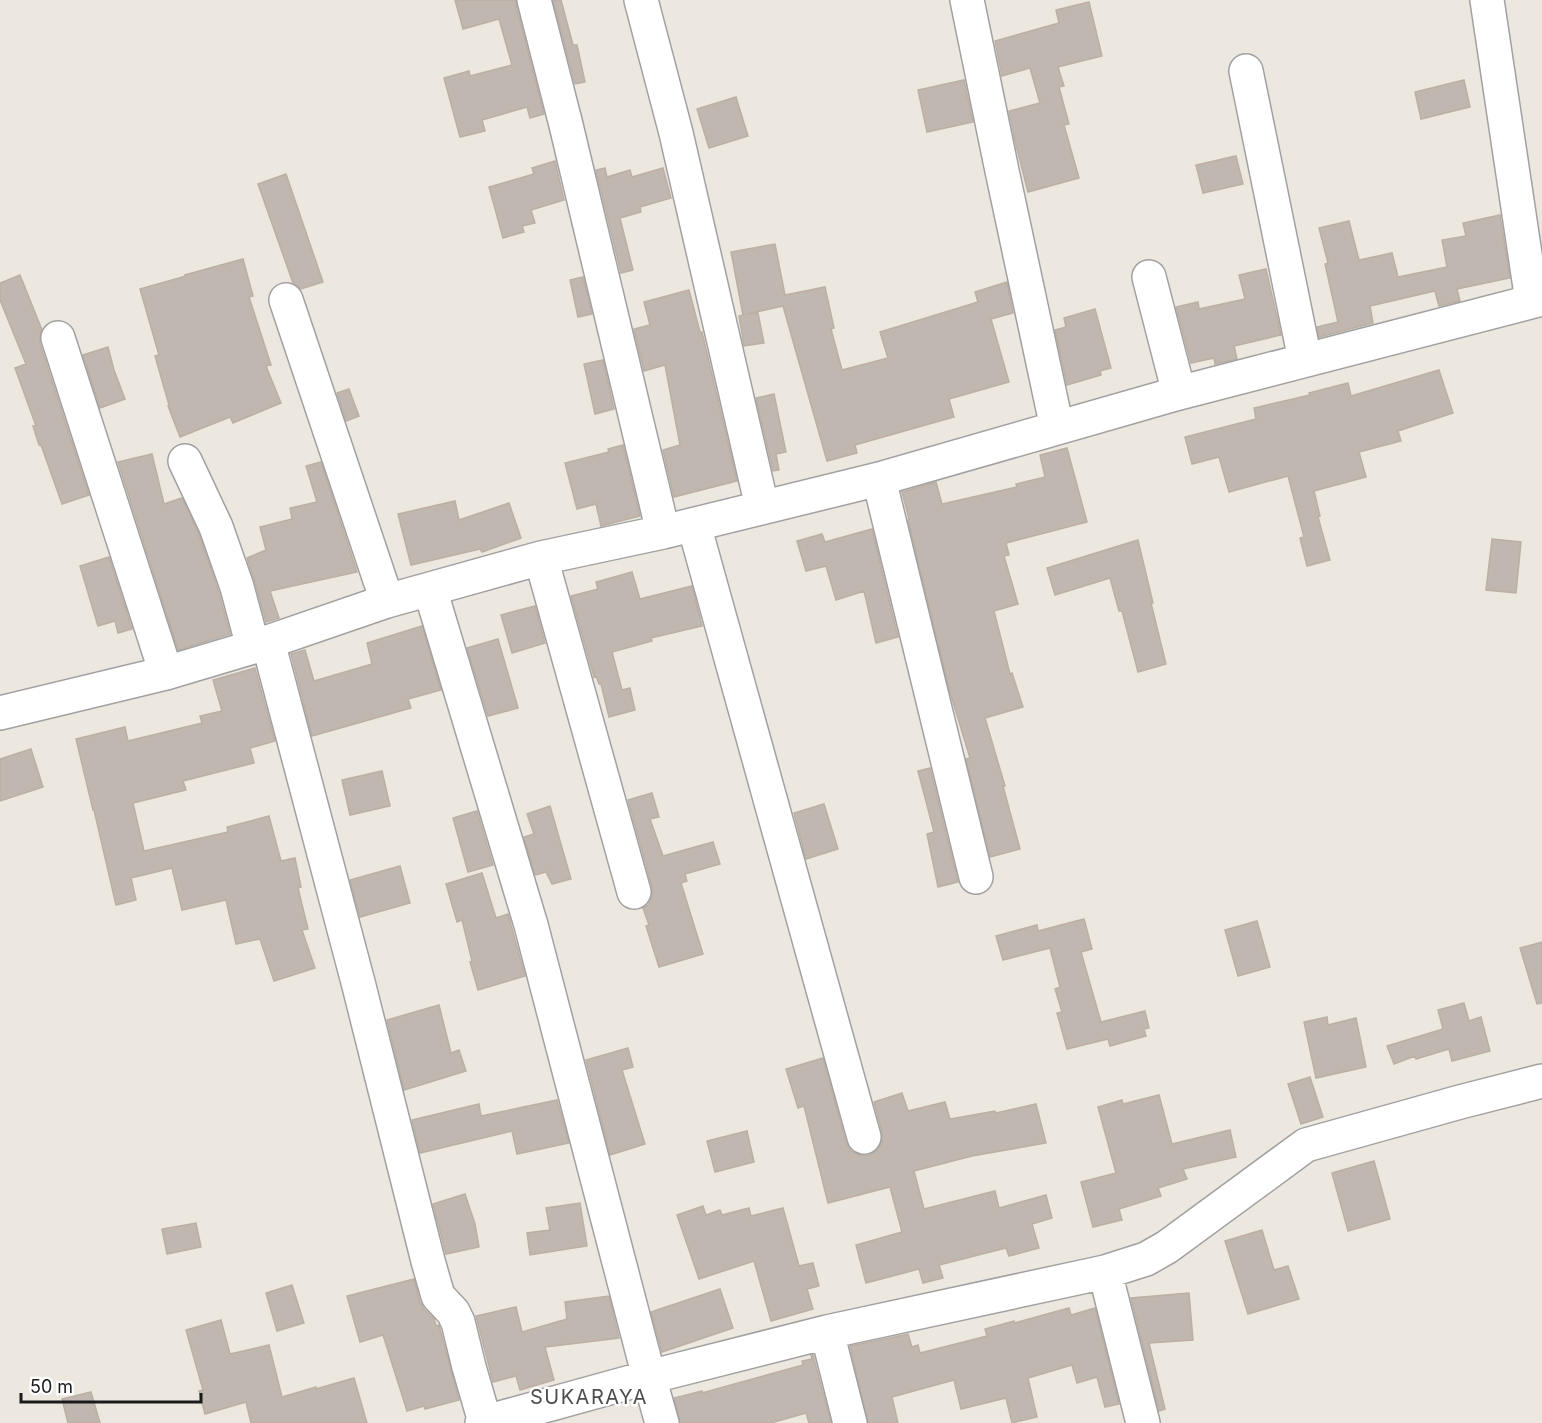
<svg xmlns="http://www.w3.org/2000/svg" width="1542" height="1423" viewBox="0 0 1542 1423" font-family="Inter,sans-serif">
	<rect width="100%" height="100%" fill="#ece8e0"/>
	<!-- building -->
	<path fill="#c0b7b0" stroke="#bcafa3" stroke-width="1.5" d="M 455,0 L 516,0 L 516,5 L 544,114 L 530,118 L 527,107 L 482,120 L 485,131 L 460,137 L 444,78 L 469,71 L 470,76 L 512,65 L 499,19 L 463,29 Z
		M 553,0 L 561,0 L 573,45 L 577,45 L 585,82 L 575,84 Z
		M 1089,2 L 1102,56 L 1058,67 L 1064,86 L 1059,87 L 1069,124 L 1064,125 L 1079,178 L 1028,192 L 1016,145 L 1009,111 L 1040,103 L 1030,68 L 1002,76 L 995,41 L 1059,23 L 1056,10 Z
		M 964,80 L 973,122 L 927,132 L 918,90 Z
		M 1464,80 L 1470,107 L 1421,119 L 1415,92 Z
		M 736,97 L 748,136 L 709,148 L 697,109 Z
		M 1236,156 L 1243,184 L 1203,193 L 1196,165 Z
		M 555,161 L 564,200 L 531,210 L 535,223 L 522,226 L 524,232 L 503,238 L 489,187 L 534,174 L 532,168 Z
		M 605,168 L 607,177 L 630,170 L 632,177 L 663,168 L 671,198 L 640,207 L 641,212 L 620,218 L 633,270 L 621,273 L 596,170 Z
		M 286,174 L 323,282 L 301,289 L 298,286 L 293,283 L 258,184 Z
		M 1500,215 L 1510,278 L 1457,289 L 1460,301 L 1439,306 L 1435,291 L 1370,306 L 1373,323 L 1319,337 L 1317,327 L 1338,322 L 1325,264 L 1328,263 L 1319,228 L 1349,221 L 1359,260 L 1392,253 L 1398,277 L 1447,267 L 1442,240 L 1466,236 L 1463,223 Z
		M 775,244 L 785,295 L 825,287 L 834,328 L 831,329 L 842,370 L 888,358 L 880,332 L 978,302 L 975,292 L 1007,282 L 1013,313 L 991,319 L 1009,382 L 949,399 L 954,417 L 855,445 L 857,453 L 827,461 L 783,306 L 747,314 L 758,313 L 764,343 L 744,346 L 739,316 L 743,315 L 731,252 Z
		M 243,259 L 253,296 L 249,297 L 271,365 L 266,366 L 281,403 L 233,423 L 230,417 L 180,437 L 168,406 L 169,405 L 155,356 L 159,355 L 140,289 L 186,276 L 185,275 Z
		M 1266,269 L 1281,335 L 1234,346 L 1237,359 L 1215,364 L 1214,358 L 1191,363 L 1176,307 L 1198,302 L 1199,309 L 1245,299 L 1239,275 Z
		M 20,275 L 42,330 L 40,335 L 40,344 L 89,495 L 62,504 L 41,445 L 39,445 L 33,426 L 36,426 L 15,368 L 26,364 L 0,300 L 0,283 Z
		M 583,277 L 592,314 L 578,317 L 570,280 Z
		M 689,290 L 700,332 L 702,332 L 737,481 L 674,497 L 663,450 L 680,445 L 665,365 L 644,371 L 634,329 L 650,325 L 644,302 Z
		M 1095,309 L 1111,368 L 1100,371 L 1101,375 L 1067,385 L 1055,330 L 1066,327 L 1064,318 Z
		M 108,347 L 114,370 L 125,399 L 100,408 L 83,355 Z
		M 603,360 L 614,409 L 595,414 L 584,364 Z
		M 1439,370 L 1453,413 L 1398,431 L 1401,441 L 1359,452 L 1366,477 L 1314,491 L 1320,516 L 1318,517 L 1330,560 L 1307,566 L 1300,538 L 1304,537 L 1288,476 L 1229,492 L 1219,457 L 1192,464 L 1185,437 L 1256,419 L 1254,408 L 1310,395 L 1309,393 L 1348,383 L 1351,396 Z
		M 349,389 L 359,416 L 346,421 L 337,393 Z
		M 774,394 L 786,452 L 776,454 L 779,470 L 773,471 L 756,398 Z
		M 623,445 L 640,516 L 601,526 L 596,504 L 577,509 L 565,463 L 609,452 L 608,449 Z
		M 1067,448 L 1087,522 L 1006,543 L 1009,555 L 1004,556 L 1018,604 L 994,611 L 1010,674 L 1012,673 L 1023,707 L 985,718 L 1005,786 L 1003,786 L 1020,849 L 990,857 L 966,759 L 970,758 L 949,689 L 908,520 L 909,519 L 902,492 L 936,482 L 942,504 L 1017,487 L 1016,484 L 1045,477 L 1040,455 Z
		M 152,454 L 164,504 L 182,498 L 199,534 L 219,593 L 230,634 L 178,650 L 118,462 Z
		M 321,462 L 357,572 L 270,591 L 279,618 L 266,622 L 255,582 L 247,558 L 266,550 L 260,527 L 292,519 L 290,508 L 317,502 L 306,466 Z
		M 455,501 L 459,520 L 509,503 L 521,538 L 482,552 L 480,549 L 411,565 L 398,514 Z
		M 872,529 L 898,637 L 876,643 L 864,591 L 836,600 L 826,566 L 806,571 L 797,541 L 822,534 L 825,542 Z
		M 1492,539 L 1521,542 L 1516,593 L 1486,590 Z
		M 1138,540 L 1153,603 L 1151,603 L 1166,664 L 1138,672 L 1122,611 L 1119,611 L 1110,578 L 1055,595 L 1047,568 Z
		M 109,557 L 132,629 L 118,633 L 115,621 L 98,626 L 80,566 Z
		M 632,572 L 640,599 L 692,586 L 702,626 L 651,638 L 652,641 L 612,652 L 622,690 L 630,688 L 635,710 L 609,717 L 601,684 L 599,684 L 596,676 L 594,677 L 571,596 L 598,589 L 596,582 Z
		M 535,606 L 545,643 L 512,653 L 501,615 Z
		M 422,626 L 441,690 L 408,699 L 411,708 L 312,736 L 291,654 L 305,650 L 314,681 L 372,664 L 367,643 Z
		M 498,639 L 518,708 L 488,716 L 467,648 Z
		M 255,668 L 275,741 L 250,748 L 254,763 L 183,781 L 186,790 L 133,803 L 144,851 L 228,832 L 227,827 L 269,816 L 281,861 L 295,858 L 301,887 L 298,888 L 308,929 L 302,930 L 315,968 L 274,981 L 260,939 L 236,944 L 226,900 L 182,910 L 172,868 L 131,878 L 136,900 L 116,905 L 94,810 L 93,810 L 76,739 L 125,727 L 128,741 L 202,723 L 200,716 L 222,711 L 213,680 Z
		M 31,749 L 43,787 L 0,801 L 0,759 Z
		M 930,768 L 958,882 L 938,887 L 927,834 L 934,832 L 918,771 Z
		M 382,771 L 390,806 L 350,815 L 342,780 Z
		M 652,793 L 659,817 L 650,819 L 663,856 L 713,842 L 720,864 L 685,874 L 687,881 L 681,883 L 703,954 L 659,967 L 646,926 L 649,925 L 643,908 L 648,905 L 652,897 L 652,887 L 628,800 Z
		M 824,804 L 838,849 L 806,859 L 794,813 Z
		M 550,806 L 571,879 L 552,884 L 546,872 L 535,875 L 524,837 L 534,834 L 527,814 Z
		M 477,811 L 493,865 L 468,872 L 453,818 Z
		M 400,866 L 410,903 L 360,917 L 350,880 Z
		M 482,873 L 496,918 L 508,914 L 525,976 L 478,990 L 470,962 L 472,961 L 462,920 L 457,922 L 446,884 Z
		M 1084,919 L 1092,949 L 1081,952 L 1101,1022 L 1145,1011 L 1149,1028 L 1144,1029 L 1146,1036 L 1110,1046 L 1108,1039 L 1067,1049 L 1057,1013 L 1062,1012 L 1055,989 L 1060,987 L 1050,948 L 1003,960 L 996,936 L 1037,925 L 1038,931 Z
		M 1257,921 L 1270,967 L 1238,976 L 1225,930 Z
		M 1542,942 L 1542,1003 L 1537,1004 L 1520,948 Z
		M 1464,1003 L 1469,1021 L 1481,1017 L 1490,1051 L 1452,1061 L 1449,1049 L 1416,1059 L 1415,1056 L 1394,1064 L 1387,1046 L 1443,1029 L 1438,1010 Z
		M 439,1005 L 451,1053 L 459,1050 L 466,1071 L 404,1090 L 387,1020 Z
		M 1327,1017 L 1328,1025 L 1356,1018 L 1366,1067 L 1316,1078 L 1304,1022 Z
		M 628,1048 L 633,1067 L 622,1070 L 645,1144 L 610,1155 L 586,1060 Z
		M 823,1058 L 846,1142 L 851,1151 L 860,1155 L 870,1155 L 877,1150 L 882,1142 L 882,1132 L 874,1102 L 902,1093 L 908,1111 L 945,1102 L 950,1119 L 995,1111 L 996,1113 L 1036,1104 L 1046,1143 L 972,1156 L 914,1171 L 924,1209 L 995,1191 L 999,1208 L 1046,1195 L 1052,1218 L 1032,1224 L 1039,1248 L 1009,1256 L 1006,1248 L 939,1265 L 943,1278 L 923,1283 L 919,1269 L 866,1283 L 856,1245 L 902,1232 L 890,1187 L 828,1203 L 804,1106 L 798,1108 L 786,1069 Z
		M 1310,1077 L 1323,1117 L 1301,1124 L 1288,1084 Z
		M 1159,1095 L 1172,1144 L 1230,1130 L 1236,1157 L 1183,1169 L 1187,1179 L 1158,1188 L 1161,1196 L 1119,1209 L 1122,1220 L 1093,1227 L 1081,1182 L 1116,1173 L 1098,1107 L 1122,1100 L 1123,1104 Z
		M 557,1100 L 569,1143 L 517,1154 L 512,1131 L 420,1153 L 412,1120 L 479,1104 L 481,1116 Z
		M 747,1131 L 754,1162 L 715,1172 L 707,1141 Z
		M 1374,1161 L 1390,1219 L 1348,1231 L 1332,1173 Z
		M 465,1194 L 475,1224 L 479,1247 L 446,1254 L 433,1204 Z
		M 580,1203 L 587,1246 L 530,1255 L 527,1233 L 550,1230 L 546,1208 Z
		M 703,1206 L 706,1215 L 720,1210 L 722,1215 L 749,1208 L 751,1216 L 783,1208 L 799,1266 L 813,1263 L 819,1286 L 807,1289 L 813,1309 L 771,1321 L 754,1261 L 699,1279 L 677,1215 Z
		M 196,1223 L 201,1247 L 167,1254 L 162,1229 Z
		M 1262,1230 L 1274,1270 L 1288,1266 L 1299,1299 L 1248,1314 L 1225,1241 Z
		M 414,1279 L 420,1302 L 424,1309 L 434,1319 L 436,1326 L 439,1325 L 440,1329 L 459,1400 L 425,1409 L 424,1406 L 407,1411 L 383,1335 L 360,1342 L 347,1296 Z
		M 292,1285 L 304,1323 L 277,1331 L 266,1293 Z
		M 720,1289 L 733,1328 L 662,1352 L 651,1312 Z
		M 1189,1293 L 1193,1340 L 1149,1343 L 1165,1409 L 1159,1411 L 1131,1298 Z
		M 609,1296 L 619,1338 L 545,1347 L 554,1380 L 520,1390 L 516,1376 L 493,1382 L 476,1316 L 516,1307 L 522,1332 L 567,1319 L 565,1302 Z
		M 1069,1308 L 1071,1315 L 1095,1308 L 1119,1404 L 1105,1407 L 1097,1377 L 1077,1383 L 1072,1365 L 1028,1378 L 1037,1417 L 1012,1423 L 1006,1398 L 961,1409 L 954,1380 L 892,1397 L 898,1423 L 868,1423 L 850,1346 L 908,1334 L 912,1347 L 918,1345 L 920,1353 L 987,1336 L 985,1329 L 1014,1321 L 1014,1323 Z
		M 221,1320 L 230,1354 L 269,1345 L 282,1397 L 316,1387 L 316,1389 L 354,1378 L 367,1423 L 251,1423 L 246,1402 L 205,1414 L 199,1391 L 203,1390 L 186,1330 Z
		M 811,1355 L 813,1355 L 831,1423 L 809,1423 L 806,1413 L 771,1423 L 680,1423 L 674,1398 L 702,1391 L 702,1393 L 803,1365 L 802,1361 L 812,1359 Z
		M 91,1392 L 100,1423 L 68,1423 L 62,1399 Z"/>
	<g fill="none" stroke-linecap="round" stroke-linejoin="round">
		<defs>
			<path id="minor" d="M 534,0 L 566,125 L 663,532
				M 641,0 L 676,133 L 762,507
				M 967,0 L 1001,166 L 1057,428
				M 1487,0 L 1532,301
				M 1246,71 L 1305,360
				M 1149,277 L 1179,393
				M 286,300 L 387,601
				M 58,338 L 166,673
				M 185,461 L 216,527 L 237,587 L 253,647
				M 879,479 L 976,877
				M 694,525 L 864,1137
				M 541,558 L 634,892
				M 430,589 L 531,925 L 649,1377 L 662,1423
				M 268,642 L 359,986 L 428,1261 L 438,1296 L 453,1312 L 458,1322 L 469,1367 L 485,1422
				M 0,713 L 166,673 L 253,647 L 387,601 L 541,558 L 663,532 L 879,479 L 1179,393 L 1542,299
				M 1105,1272 L 1143,1423
				M 827,1332 L 850,1423
				M 482,1423 L 649,1377 L 827,1332 L 1105,1272 L 1146,1259 L 1167,1247 L 1306,1145 L 1460,1102 L 1542,1081"/>
		</defs>
		<!-- minor casing -->
		<use href="#minor" stroke="#a1a1a1" stroke-width="36"/>
		<!-- minor -->
		<use href="#minor" stroke="#fff" stroke-width="33"/>
	</g>
	<g text-anchor="middle" stroke-width="4.5" stroke-linejoin="round" paint-order="stroke">
		<!-- quarter labels -->
		<g font-size="20" letter-spacing="1.5" fill="#4d4d4d" stroke="#fff">
			<text x="589" y="1404">SUKARAYA</text>
		</g>
	</g>
	<!-- scale -->
	<path d="M21 1393v9h180v-9" fill="none" stroke="#1a1a1a" stroke-width="3"/>
	<text x="30" y="1393" font-size="18" fill="#1a1a1a" stroke="#ffffff" stroke-width="4.5" paint-order="stroke">50 m</text>
</svg>
